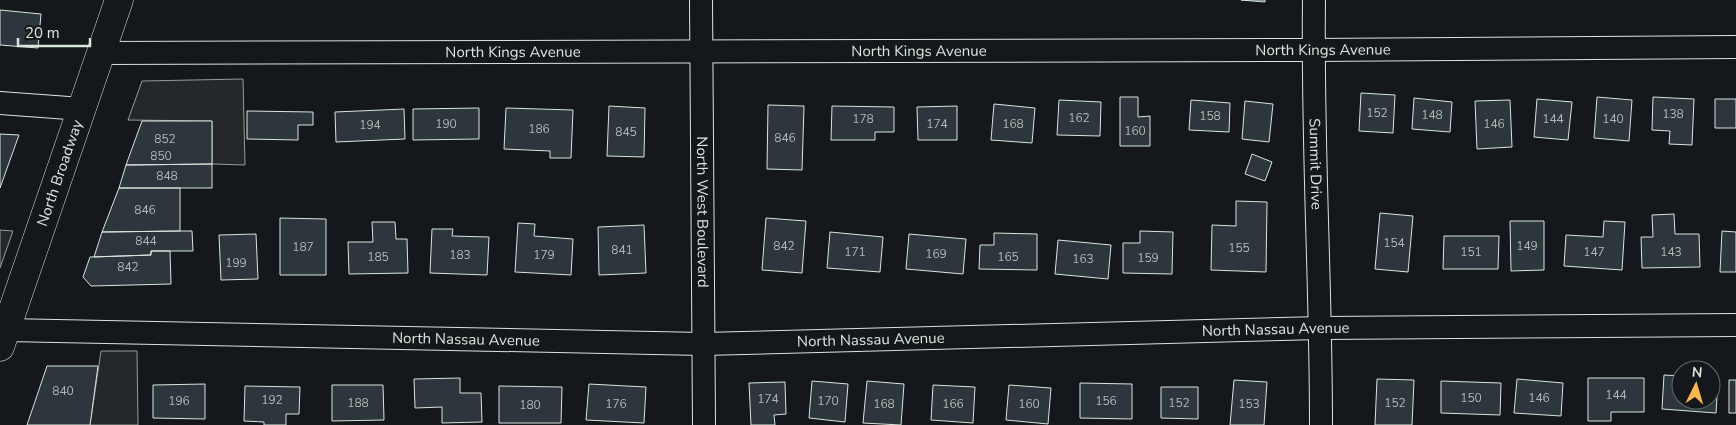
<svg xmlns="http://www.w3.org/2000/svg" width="1736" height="425" viewBox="0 0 1736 425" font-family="'Nunito Sans',sans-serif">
	<rect width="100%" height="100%" fill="#14181c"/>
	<!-- parking -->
	<path fill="#24282b" stroke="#939e99" d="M 243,79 L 245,165 L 212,164 L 212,121 L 128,120 L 142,81 Z
		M 0,230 L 13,231 L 0,268 Z
		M 101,351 L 137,351 L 138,425 L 90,425 Z"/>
	<!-- building -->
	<path fill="#2c363c" stroke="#d8e6dc" d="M 1241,0 L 1265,0 L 1265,2 Z
		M 0,10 L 41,14 L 38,48 L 0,45 Z
		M 1361,93 L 1395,95 L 1393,133 L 1359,131 Z
		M 1120,97 L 1138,97 L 1138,117 L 1150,116 L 1150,146 L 1120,146 Z
		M 1597,97 L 1632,100 L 1629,141 L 1594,138 Z
		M 1653,97 L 1694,99 L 1692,145 L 1669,144 L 1670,131 L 1652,130 Z
		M 1414,98 L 1452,102 L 1450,132 L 1412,129 Z
		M 1537,99 L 1572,102 L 1568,140 L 1534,137 Z
		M 1715,99 L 1736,99 L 1736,128 L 1715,128 Z
		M 1059,100 L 1101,102 L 1100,136 L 1057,135 Z
		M 1191,100 L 1230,103 L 1229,132 L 1189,130 Z
		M 1510,100 L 1512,147 L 1477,149 L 1475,101 Z
		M 1245,101 L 1273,104 L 1269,142 L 1242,139 Z
		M 994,104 L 1035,108 L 1032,143 L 991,140 Z
		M 768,105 L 804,106 L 802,170 L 767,169 Z
		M 609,106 L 645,108 L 644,157 L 607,156 Z
		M 832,106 L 894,107 L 894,132 L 875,132 L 875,140 L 831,140 Z
		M 957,106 L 957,140 L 918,140 L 917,107 Z
		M 479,108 L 479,139 L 413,140 L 413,109 Z
		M 506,108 L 573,110 L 571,158 L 550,158 L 550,151 L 504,149 Z
		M 404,109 L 405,139 L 336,142 L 335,112 Z
		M 247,111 L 313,112 L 313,125 L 298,125 L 298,140 L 247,139 Z
		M 142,121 L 212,121 L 212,164 L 126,165 Z
		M 0,134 L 19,135 L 0,188 Z
		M 1252,154 L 1272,162 L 1265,181 L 1245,174 Z
		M 212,164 L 212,188 L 119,188 L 126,165 Z
		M 119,188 L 180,188 L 180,231 L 102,232 Z
		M 1236,201 L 1267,202 L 1266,272 L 1211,270 L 1212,225 L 1236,226 Z
		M 1380,213 L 1413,216 L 1408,272 L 1375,269 Z
		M 1674,214 L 1675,234 L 1699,234 L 1700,267 L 1642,268 L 1641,237 L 1653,237 L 1652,215 Z
		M 280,218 L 326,219 L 326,275 L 280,275 Z
		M 766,218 L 806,221 L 802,273 L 762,270 Z
		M 1510,221 L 1544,221 L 1544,270 L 1511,271 Z
		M 1604,221 L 1625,222 L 1622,270 L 1564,266 L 1566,235 L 1603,237 Z
		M 372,222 L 395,222 L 396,239 L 407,239 L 408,273 L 349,274 L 348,242 L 373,242 Z
		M 518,223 L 535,224 L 534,236 L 573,239 L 571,275 L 515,272 Z
		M 644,225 L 646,273 L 599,275 L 598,227 Z
		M 432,229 L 453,229 L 452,236 L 489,237 L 487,275 L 430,273 Z
		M 180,231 L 192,231 L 193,251 L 151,251 L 151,255 L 94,257 L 102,232 Z
		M 1140,231 L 1173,232 L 1172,274 L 1123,273 L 1123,243 L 1140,243 Z
		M 1722,231 L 1736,232 L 1736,272 L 1720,272 Z
		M 830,232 L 883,237 L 880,272 L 827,268 Z
		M 994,233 L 1037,234 L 1037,270 L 979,269 L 980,245 L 994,245 Z
		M 256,234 L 258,279 L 221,280 L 219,235 Z
		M 909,234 L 966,239 L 963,274 L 906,269 Z
		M 1444,236 L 1499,236 L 1498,269 L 1443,269 Z
		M 1058,240 L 1111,245 L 1108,279 L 1055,274 Z
		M 151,251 L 170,251 L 171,284 L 91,286 L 83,277 L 90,257 L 151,255 Z
		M 47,366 L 98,366 L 90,425 L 27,425 Z
		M 1664,375 L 1681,376 L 1681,400 L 1711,400 L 1711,378 L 1718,379 L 1716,413 L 1662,409 Z
		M 460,378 L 460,393 L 481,393 L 482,422 L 442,423 L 442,407 L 415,408 L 414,379 Z
		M 1588,378 L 1644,378 L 1644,412 L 1611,412 L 1611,421 L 1588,421 Z
		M 1377,379 L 1414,380 L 1412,425 L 1375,425 Z
		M 1517,379 L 1563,383 L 1561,416 L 1514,413 Z
		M 1234,380 L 1267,382 L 1264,425 L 1230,425 Z
		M 1729,380 L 1736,380 L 1736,413 L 1729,413 Z
		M 812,381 L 848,384 L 845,422 L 809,418 Z
		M 867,381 L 904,384 L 901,425 L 863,423 Z
		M 1441,381 L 1501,383 L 1500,415 L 1441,413 Z
		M 785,382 L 786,414 L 774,415 L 775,425 L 751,425 L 749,383 Z
		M 1080,383 L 1132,384 L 1132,419 L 1080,418 Z
		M 205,384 L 205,419 L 153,418 L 153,385 Z
		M 589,384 L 646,387 L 644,423 L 586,420 Z
		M 332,385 L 383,385 L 384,420 L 332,421 Z
		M 933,385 L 975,387 L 973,423 L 931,420 Z
		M 1009,385 L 1051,388 L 1048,424 L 1006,420 Z
		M 245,386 L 300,387 L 299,414 L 286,414 L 286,425 L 264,425 L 264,422 L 244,421 Z
		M 499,386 L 562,387 L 561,423 L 499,423 Z
		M 1161,387 L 1198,387 L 1198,419 L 1161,418 Z"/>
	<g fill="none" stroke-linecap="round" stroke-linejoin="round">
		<defs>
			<g id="minor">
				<path id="s1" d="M 701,0 L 704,425"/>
				<path id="s2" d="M 1314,0 C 1312,142 1321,283 1321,425"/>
				<path id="s3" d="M 101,53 L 1313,50 L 1736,47"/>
				<path d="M 0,103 L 82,109"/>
				<path id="s4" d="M 6,330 L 703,344 L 1321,328 L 1736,325"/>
			</g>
			<g id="secondary">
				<path id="s5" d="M 0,347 L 119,0"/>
			</g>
		</defs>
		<!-- minor casing -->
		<use href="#minor" stroke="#d8e6dc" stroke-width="24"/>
		<!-- secondary casing -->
		<use href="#secondary" stroke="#d8e6dc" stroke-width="29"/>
		<!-- minor -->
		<use href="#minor" stroke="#14181c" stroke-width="22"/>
		<!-- secondary -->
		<use href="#secondary" stroke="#14181c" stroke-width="28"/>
	</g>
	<g text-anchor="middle" stroke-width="4" stroke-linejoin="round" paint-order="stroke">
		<!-- number labels -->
		<g font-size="12" fill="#adbab4">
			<text x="1377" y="117">152</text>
			<text x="1673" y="118">138</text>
			<text x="1432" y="119">148</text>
			<text x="1210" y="120">158</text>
			<text x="1079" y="122">162</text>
			<text x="863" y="123">178</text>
			<text x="1553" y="123">144</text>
			<text x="1613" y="123">140</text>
			<text x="446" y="128">190</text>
			<text x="937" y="128">174</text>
			<text x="1013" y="128">168</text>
			<text x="1494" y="128">146</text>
			<text x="370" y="129">194</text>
			<text x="539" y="133">186</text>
			<text x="1135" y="135">160</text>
			<text x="626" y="136">845</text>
			<text x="785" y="142">846</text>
			<text x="165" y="143">852</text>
			<text x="161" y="160">850</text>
			<text x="167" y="180">848</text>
			<text x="145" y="214">846</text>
			<text x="146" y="245">844</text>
			<text x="1394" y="247">154</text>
			<text x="784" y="250">842</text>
			<text x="1527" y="250">149</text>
			<text x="303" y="251">187</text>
			<text x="1239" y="252">155</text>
			<text x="622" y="254">841</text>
			<text x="855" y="256">171</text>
			<text x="1471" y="256">151</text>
			<text x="1594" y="256">147</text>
			<text x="1671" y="256">143</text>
			<text x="936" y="258">169</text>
			<text x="460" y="259">183</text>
			<text x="544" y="259">179</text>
			<text x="378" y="261">185</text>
			<text x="1008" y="261">165</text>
			<text x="1148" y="262">159</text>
			<text x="1083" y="263">163</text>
			<text x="236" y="267">199</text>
			<text x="128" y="271">842</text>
			<text x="63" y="395">840</text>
			<text x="1616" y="399">144</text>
			<text x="1471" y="402">150</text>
			<text x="1539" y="402">146</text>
			<text x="768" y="403">174</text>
			<text x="272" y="404">192</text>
			<text x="179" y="405">196</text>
			<text x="828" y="405">170</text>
			<text x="1106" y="405">156</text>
			<text x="358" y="407">188</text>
			<text x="1179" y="407">152</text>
			<text x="1395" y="407">152</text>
			<text x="616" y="408">176</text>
			<text x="884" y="408">168</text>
			<text x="953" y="408">166</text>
			<text x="1029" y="408">160</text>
			<text x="1249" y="408">153</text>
			<text x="530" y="409">180</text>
		</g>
		<!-- street labels -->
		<g font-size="15" fill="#d8e6dc" stroke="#14181c">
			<text dy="5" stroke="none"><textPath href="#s3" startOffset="1222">North Kings Avenue</textPath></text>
			<text dy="5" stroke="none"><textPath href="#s3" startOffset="818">North Kings Avenue</textPath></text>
			<text dy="5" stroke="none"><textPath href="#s3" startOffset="412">North Kings Avenue</textPath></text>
			<text dy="5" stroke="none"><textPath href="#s2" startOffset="164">Summit Drive</textPath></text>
			<text dy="5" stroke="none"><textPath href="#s5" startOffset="184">North Broadway</textPath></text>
			<text dy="5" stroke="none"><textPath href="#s1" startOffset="212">North West Boulevard</textPath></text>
			<text dy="5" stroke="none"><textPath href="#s4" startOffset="1270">North Nassau Avenue</textPath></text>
			<text dy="5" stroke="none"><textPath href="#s4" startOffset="460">North Nassau Avenue</textPath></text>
			<text dy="5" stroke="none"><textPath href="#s4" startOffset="865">North Nassau Avenue</textPath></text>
		</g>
	</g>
	<!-- north arrow -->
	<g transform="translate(1696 385) rotate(5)"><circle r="24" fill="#14181c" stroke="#626a69"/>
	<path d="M0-4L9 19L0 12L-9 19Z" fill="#ffb74d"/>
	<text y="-8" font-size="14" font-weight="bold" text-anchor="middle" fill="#d8e6dc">N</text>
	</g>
	<!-- scale -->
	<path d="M18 38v8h72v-8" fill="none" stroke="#d8e6dc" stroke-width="2.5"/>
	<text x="25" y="38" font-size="15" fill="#d8e6dc" stroke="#14181c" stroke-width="4" paint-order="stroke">20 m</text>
</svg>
